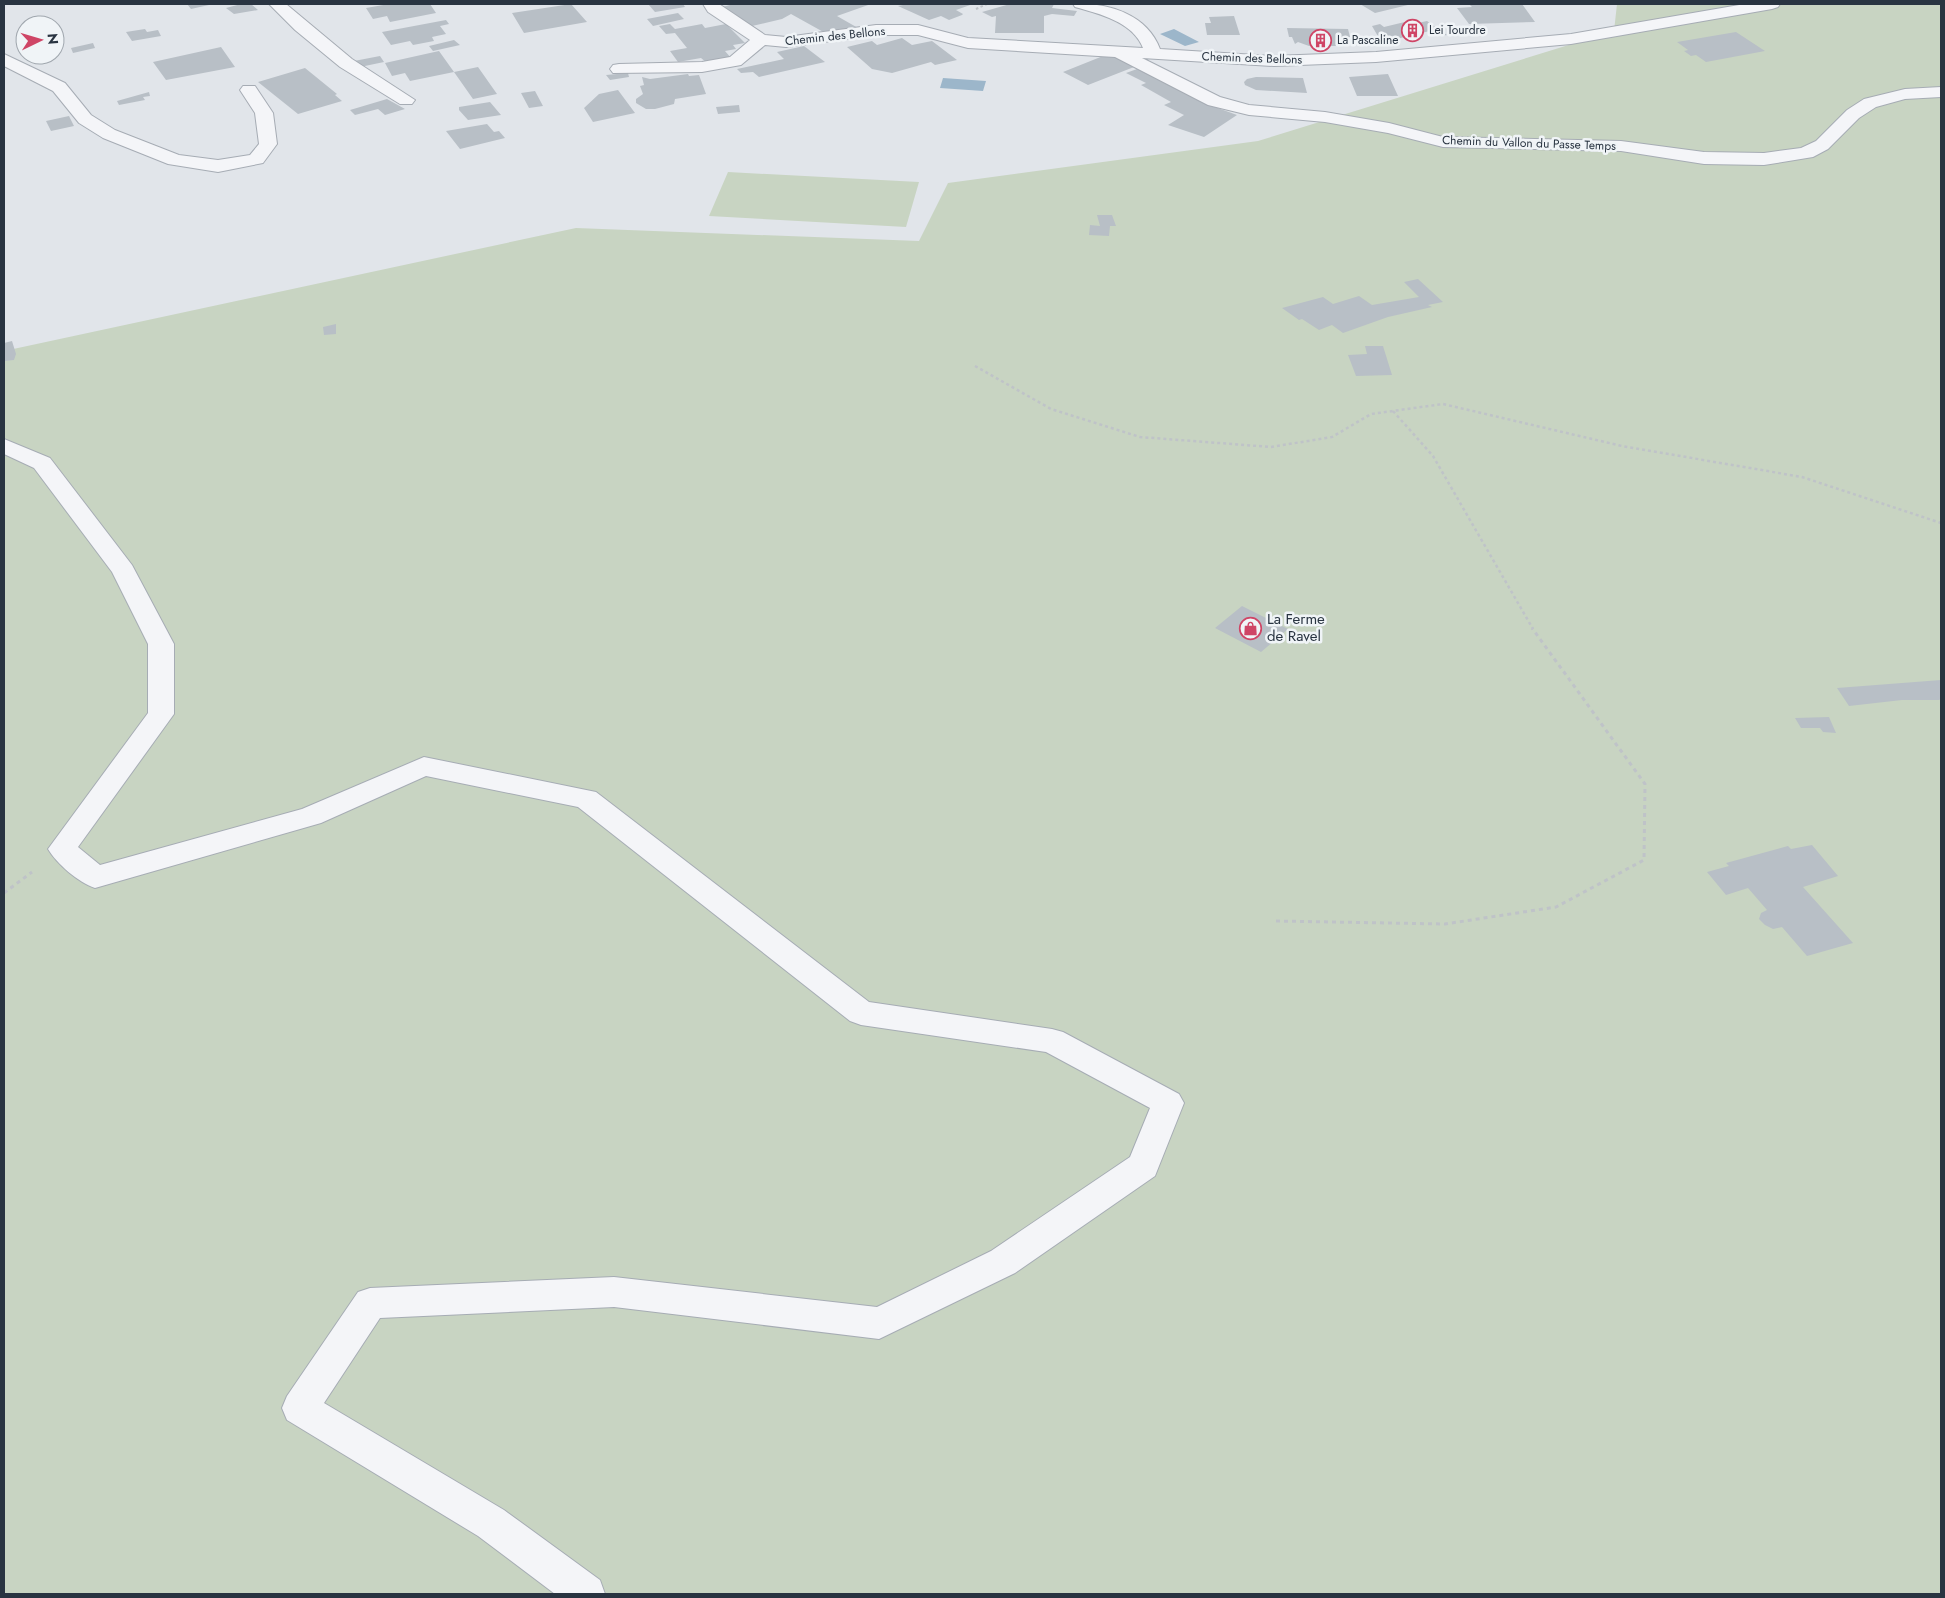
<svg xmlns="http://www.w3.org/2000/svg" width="1945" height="1598" viewBox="0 0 1945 1598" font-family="Jost,sans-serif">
	<rect width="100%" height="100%" fill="#e1e5ea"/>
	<!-- green -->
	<path fill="#c8d4c2" d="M 1617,4 L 1941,4 L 1941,1594 L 4,1594 L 4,351 L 576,228 L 919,241 L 948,183 L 1258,141 L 1614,31 Z
		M 728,172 L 919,182 L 906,227 L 709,216 Z"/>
	<!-- water -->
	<path fill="#9cb6ca" d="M 1174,29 L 1199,42 L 1185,46 L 1160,34 Z
		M 943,78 L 986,81 L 983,91 L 940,88 Z"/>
	<!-- building -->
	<path fill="#b8bfc6" d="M 187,4 L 209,4 L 209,5 L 191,9 Z
		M 241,4 L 251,4 L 258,10 L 234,14 L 226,8 Z
		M 389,4 L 430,4 L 436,13 L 390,22 L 387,16 L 373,19 L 366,8 Z
		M 571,4 L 587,22 L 524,33 L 512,13 Z
		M 648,4 L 683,4 L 685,7 L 655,12 Z
		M 734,4 L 871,4 L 837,16 L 858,28 L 827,34 L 791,14 L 782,19 L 752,26 L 730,14 L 722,7 Z
		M 901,4 L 973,4 L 956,10 L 963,14 L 962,15 L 949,20 L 941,16 L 929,20 L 898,6 L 903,5 Z
		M 1010,4 L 1054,4 L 1052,8 L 1077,11 L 1074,16 L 1052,14 L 1044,16 L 1044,33 L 995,33 L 996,16 L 992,17 L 982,12 Z
		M 1360,4 L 1412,4 L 1375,13 Z
		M 1469,4 L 1522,4 L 1535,22 L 1469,24 L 1457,8 L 1472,7 Z
		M 678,13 L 684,19 L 653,26 L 647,19 Z
		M 1234,16 L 1240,35 L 1207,35 L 1205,23 L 1211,23 L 1209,17 Z
		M 446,20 L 449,24 L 440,26 L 446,34 L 432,37 L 434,41 L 413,45 L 410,41 L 391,45 L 382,32 Z
		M 1413,20 L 1418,23 L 1427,21 L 1447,35 L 1442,36 L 1434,30 L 1392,40 L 1379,38 L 1372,26 L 1380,24 L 1384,27 Z
		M 670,24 L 675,29 L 702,24 L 705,28 L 726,24 L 745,43 L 733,45 L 736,49 L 725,51 L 731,58 L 707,63 L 701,58 L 678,62 L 670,51 L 687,48 L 675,33 L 666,34 L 659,26 Z
		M 1287,28 L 1348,29 L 1350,37 L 1343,37 L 1346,46 L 1309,46 L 1298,42 L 1295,44 L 1292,37 L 1289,37 Z
		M 145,29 L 147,32 L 158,30 L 161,36 L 132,41 L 126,32 Z
		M 1736,32 L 1765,51 L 1706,62 L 1696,55 L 1691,56 L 1684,51 L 1688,50 L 1677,42 Z
		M 902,38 L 912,45 L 932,41 L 957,60 L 935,65 L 931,62 L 892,73 L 872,69 L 847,47 L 872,41 L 877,45 Z
		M 454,40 L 460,45 L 433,51 L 429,46 Z
		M 93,43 L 95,48 L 73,53 L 71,48 Z
		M 804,46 L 825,62 L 759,77 L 753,72 L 741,73 L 737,69 L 784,59 L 777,52 Z
		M 221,47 L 235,67 L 166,80 L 153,62 Z
		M 439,51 L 454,72 L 478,67 L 497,94 L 473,99 L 454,72 L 410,81 L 405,73 L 392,76 L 385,63 Z
		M 1108,54 L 1134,67 L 1088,85 L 1063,72 Z
		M 380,56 L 384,62 L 360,67 L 354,61 Z
		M 305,68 L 337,94 L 335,95 L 342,101 L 298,114 L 258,82 Z
		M 1137,69 L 1204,103 L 1237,115 L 1204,137 L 1168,125 L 1184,115 L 1164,105 L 1171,102 L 1141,85 L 1146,83 L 1126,73 Z
		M 628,73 L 629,77 L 610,80 L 606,75 Z
		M 688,74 L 689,76 L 699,75 L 706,94 L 675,99 L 674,104 L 655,109 L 646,109 L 636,103 L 636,99 L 643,94 L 640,86 L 644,85 L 642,77 L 650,79 Z
		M 1388,74 L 1398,96 L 1357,96 L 1349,77 Z
		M 1256,77 L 1303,78 L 1307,93 L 1256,90 L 1245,85 L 1244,82 L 1247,79 Z
		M 618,90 L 635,113 L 593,122 L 584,108 L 599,94 Z
		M 535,91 L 543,106 L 529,108 L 521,93 Z
		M 149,92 L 150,96 L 143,97 L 145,100 L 119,105 L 117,101 Z
		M 387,99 L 405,109 L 385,115 L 378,109 L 355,115 L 350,110 Z
		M 490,102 L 501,115 L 468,120 L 459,110 L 459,107 Z
		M 739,105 L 740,112 L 718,114 L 716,107 Z
		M 69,116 L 74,126 L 51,131 L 46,121 Z
		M 487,124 L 494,132 L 499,131 L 505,138 L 460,149 L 446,131 Z
		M 1097,215 L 1112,215 L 1116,226 L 1110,226 L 1109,236 L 1089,235 L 1090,225 L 1100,226 Z
		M 1418,279 L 1443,302 L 1428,305 L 1432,307 L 1388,317 L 1343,333 L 1332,325 L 1319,330 L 1302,319 L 1299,320 L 1282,308 L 1323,297 L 1333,304 L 1359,296 L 1372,305 L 1419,297 L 1404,282 Z
		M 336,324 L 336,334 L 324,335 L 323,327 Z
		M 12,341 L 16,354 L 14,360 L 4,361 L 4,343 Z
		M 1365,346 L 1383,346 L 1392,375 L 1356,376 L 1348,355 L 1367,354 Z
		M 1242,606 L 1288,629 L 1261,652 L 1215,628 Z
		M 1941,680 L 1941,699 L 1939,700 L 1902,700 L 1849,706 L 1837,688 Z
		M 1829,717 L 1836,733 L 1823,732 L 1820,728 L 1801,728 L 1795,718 Z
		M 1812,845 L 1838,876 L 1803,887 L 1853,943 L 1807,956 L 1782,927 L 1773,929 L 1765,925 L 1759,919 L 1761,913 L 1767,910 L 1748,888 L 1726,895 L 1707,872 L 1729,866 L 1726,863 L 1788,846 L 1791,849 Z"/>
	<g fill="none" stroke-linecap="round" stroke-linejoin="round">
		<defs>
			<path id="minor" d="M 269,4 L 286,4 L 352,59 L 415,100 L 412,104 L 400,104 L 340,67 L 295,30 Z
				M 703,4 L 719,4 L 765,35 L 786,37 L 876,25 L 918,25 L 968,38 L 1143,48 C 1133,22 1100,14 1075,7 L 1073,4 C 1107,2 1147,14 1160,49 L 1274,56 L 1376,52 L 1571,34 L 1745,4 L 1780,4 L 1778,7 L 1772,9 L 1571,44 L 1376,62 L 1274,66 L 1142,58 L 1220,97 L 1249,105 L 1325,112 L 1389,123 L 1443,137 L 1621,141 L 1704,152 L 1764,153 L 1801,148 L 1816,141 L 1847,110 L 1864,99 L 1905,89 L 1941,87 L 1941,97 L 1905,99 L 1876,107 L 1859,118 L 1828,149 L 1813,157 L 1764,165 L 1704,164 L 1621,151 L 1443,147 L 1388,133 L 1325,122 L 1249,115 L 1208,105 L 1115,57 L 968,48 L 918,35 L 876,35 L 786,47 L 765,45 L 741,65 L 702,72 L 613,73 L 610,69 L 613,65 L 619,64 L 702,62 L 730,57 L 750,40 L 708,12 Z
				M 4,54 L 65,83 L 91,115 L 115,130 L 179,155 L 218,160 L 250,155 L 259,144 L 255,113 L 240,90 L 243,86 L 255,86 L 273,113 L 277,144 L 263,163 L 218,172 L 168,164 L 103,138 L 79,123 L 53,91 L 4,66 Z
				M 4,439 L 50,458 L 132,565 L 174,644 L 174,714 L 78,847 L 100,865 L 302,809 L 424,757 L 596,792 L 869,1002 L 1052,1029 L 1063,1032 L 1179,1094 L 1184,1103 L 1155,1176 L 1015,1273 L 879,1339 L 614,1307 L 380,1318 L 324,1403 L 504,1510 L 600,1580 L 605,1594 L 555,1594 L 478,1536 L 287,1420 L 282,1408 L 287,1396 L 358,1292 L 370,1288 L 614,1277 L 877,1307 L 991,1251 L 1130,1157 L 1150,1108 L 1046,1052 L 861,1025 L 850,1021 L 578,807 L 426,776 L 321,823 L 95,888 C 78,882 57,864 48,849 L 148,713 L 148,644 L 112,572 L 34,468 L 4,454 Z"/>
		</defs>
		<!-- minor casing -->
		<use href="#minor" stroke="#a6acb4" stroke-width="2"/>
		<!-- path-far2 -->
		<path stroke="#bfc3c8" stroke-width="2" stroke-dasharray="2.5 2.5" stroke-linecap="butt" d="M 976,9 L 987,4"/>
		<!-- path-far1 -->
		<path stroke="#bfc3c8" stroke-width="2.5" stroke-dasharray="3 3" stroke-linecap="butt" d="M 975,366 L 1051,409 L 1140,437 L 1271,447 L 1332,437 L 1371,414 L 1443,404 L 1622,446 L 1802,477 L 1941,523
			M 1393,411 L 1433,456 L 1533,629"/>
		<!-- path -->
		<path stroke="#bfc3c8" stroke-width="3" stroke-dasharray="4 4" stroke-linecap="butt" d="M 4,893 L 32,872
			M 1276,921 L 1445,924 L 1556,907 L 1644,860 L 1645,784 L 1532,628"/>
		<!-- minor -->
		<use href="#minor" fill="#f4f5f8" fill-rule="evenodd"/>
	</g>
	<!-- icons -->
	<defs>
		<symbol id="building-ring" viewBox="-11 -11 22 22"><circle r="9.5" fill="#f0f4f7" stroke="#cf4566" stroke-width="1.5"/><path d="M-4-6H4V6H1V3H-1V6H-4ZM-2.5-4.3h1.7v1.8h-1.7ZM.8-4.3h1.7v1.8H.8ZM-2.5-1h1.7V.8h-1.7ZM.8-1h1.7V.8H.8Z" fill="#cf4566"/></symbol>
		<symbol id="shop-ring" viewBox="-11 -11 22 22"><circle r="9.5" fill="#f0f4f7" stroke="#cf4566" stroke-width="1.5"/><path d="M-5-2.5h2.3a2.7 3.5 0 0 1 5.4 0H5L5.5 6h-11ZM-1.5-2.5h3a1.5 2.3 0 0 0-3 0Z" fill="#cf4566"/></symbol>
	</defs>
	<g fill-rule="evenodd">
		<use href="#building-ring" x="1400" y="18" width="25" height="25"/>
		<use href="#building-ring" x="1308" y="28" width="25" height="25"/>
		<use href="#shop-ring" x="1238" y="616" width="25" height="25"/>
	</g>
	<g text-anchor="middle" stroke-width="5" stroke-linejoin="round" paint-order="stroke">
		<!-- far-poi labels -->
		<g font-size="12" fill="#293441" stroke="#f0f4f7" text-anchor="start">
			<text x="1429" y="34">Lei Tourdre</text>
			<text x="1337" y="44">La Pascaline</text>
		</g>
		<!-- far-street labels -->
		<g font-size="12" fill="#293441" stroke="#f0f4f7">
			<text transform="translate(835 36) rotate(-6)" y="4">Chemin des Bellons</text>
			<text transform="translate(1252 58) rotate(2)" y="4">Chemin des Bellons</text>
			<text transform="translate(1529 143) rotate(2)" y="4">Chemin du Vallon du Passe Temps</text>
		</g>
		<!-- poi labels -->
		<g font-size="15" fill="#293441" stroke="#f0f4f7" text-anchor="start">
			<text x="1267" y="624">La Ferme<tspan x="1267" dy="17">de Ravel</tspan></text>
		</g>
	</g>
	<!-- border -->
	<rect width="1945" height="1598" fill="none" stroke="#293441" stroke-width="10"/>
	<!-- north arrow -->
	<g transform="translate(40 40) rotate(85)"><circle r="24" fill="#f0f4f7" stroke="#a0a7ae"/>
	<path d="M0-4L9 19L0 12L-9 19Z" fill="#cf4566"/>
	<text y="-8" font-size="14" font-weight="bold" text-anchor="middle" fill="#293441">N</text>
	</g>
</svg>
